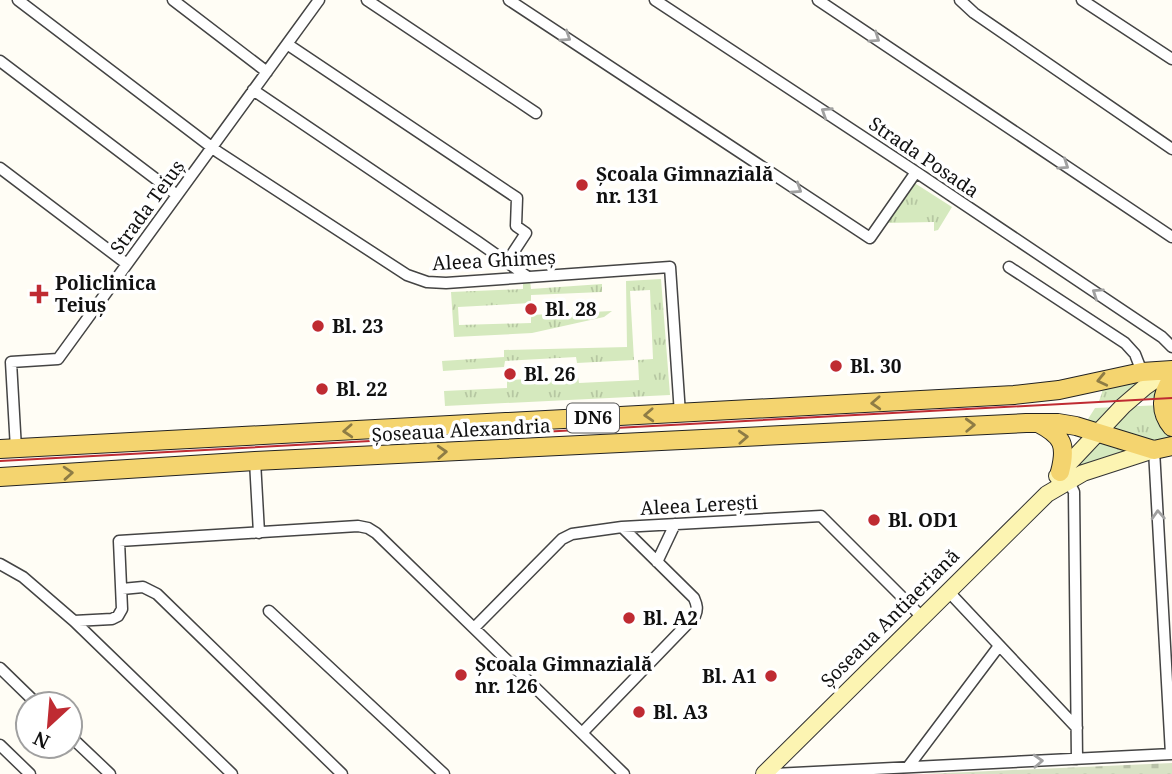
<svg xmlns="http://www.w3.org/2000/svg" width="1172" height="774" viewBox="0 0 1172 774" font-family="'Noto Serif',serif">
	<defs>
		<pattern id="grass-tufts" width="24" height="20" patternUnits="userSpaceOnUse" patternTransform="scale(1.75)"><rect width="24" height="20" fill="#d5e9be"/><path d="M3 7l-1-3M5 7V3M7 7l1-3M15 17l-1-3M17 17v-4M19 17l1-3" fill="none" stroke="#b6c7a2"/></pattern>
		<pattern id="cemetery-stones" width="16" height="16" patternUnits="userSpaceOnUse" patternTransform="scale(1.75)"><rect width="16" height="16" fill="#d8e2c5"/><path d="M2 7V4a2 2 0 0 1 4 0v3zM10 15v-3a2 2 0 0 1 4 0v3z" fill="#b8c1a8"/></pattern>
	</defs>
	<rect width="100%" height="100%" fill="#fffdf5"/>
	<!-- grass -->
	<path fill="url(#grass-tufts)" d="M 913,182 L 952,207 L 938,230 L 934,231 L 934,222 L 885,223 Z
		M 661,279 L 670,395 L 445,406 L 444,391 L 507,388 L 507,380 L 578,377 L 579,383 L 639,380 L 638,360 L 653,359 L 650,290 L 630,291 L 634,360 L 577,363 L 576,357 L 505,361 L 504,367 L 443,371 L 442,361 L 504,357 L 504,350 L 627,347 L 626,281 Z
		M 523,280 L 530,280 L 531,289 L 602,284 L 602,292 L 531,295 L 531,303 L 458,307 L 459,325 L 531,323 L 531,315 L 612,311 L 604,317 L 532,333 L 454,337 L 451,292 L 523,289 Z
		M 1172,370 L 1172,446 L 1060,472 L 1097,432 L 1083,427 L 1095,408 L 1162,405 L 1162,398 L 1099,401 L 1102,393 L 1103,379 Z"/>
	<!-- cemetery -->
	<path fill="url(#cemetery-stones)" d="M 1172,763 L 1172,774 L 924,774 Z"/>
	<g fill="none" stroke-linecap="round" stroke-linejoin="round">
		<defs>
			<path id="street" d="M 18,0 L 218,152 L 407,275 L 427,282 L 446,283 L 670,267 L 680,414
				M 173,0 L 267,72
				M 367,0 L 536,113
				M 509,0 L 870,238 L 916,172
				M 655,0 L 916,172 L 1162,337 L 1172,347
				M 818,0 L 1172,237
				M 960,0 L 974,13 L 1172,149
				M 1082,0 L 1172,59
				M 287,44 L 517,198 L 516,226 L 526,233 L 507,262
				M 0,61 L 177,195
				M 253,90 L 478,242 L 528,277
				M 0,168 L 127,264
				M 1009,267 L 1125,343 L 1135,354 L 1142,372
				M 16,449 L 11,362 L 58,359 L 319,0
				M 1154,450 L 1171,754
				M 255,461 L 259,533
				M 1067,481 L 1071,486 L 1074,492 L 1077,759
				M 657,562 L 675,524
				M 0,564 L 23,577 L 74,621 L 112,619 L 118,616 L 122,609 L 119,541 L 358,526 L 368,528 L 376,533 L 624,774
				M 122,589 L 143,587 L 157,594 L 342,774
				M 948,591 L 1077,728
				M 269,611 L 444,774
				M 74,621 L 232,774
				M 474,628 L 562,539 L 572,534 L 622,527 L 821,516 L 922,617
				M 0,668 L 37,704
				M 582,733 L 695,616 C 698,609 697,605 694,598 L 622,527
				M 70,736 L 110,774
				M 0,745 L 30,774
				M 908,767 L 999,646
				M 774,774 L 1172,754"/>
			<path id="secondary" d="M 1057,476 L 1123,406 L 1145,387 L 1169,370
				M 764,774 L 1047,494 L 1083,473 L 1154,450"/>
			<path id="primary" d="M 1172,379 C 1161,394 1159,412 1172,427
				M 1038,423 C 1063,436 1067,445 1060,472
				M 0,449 L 1014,395 L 1059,390 L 1142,372 L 1172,370
				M 0,477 L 255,461 L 1026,423 L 1058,423 L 1076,426 L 1154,450 L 1172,446"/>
		</defs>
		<!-- street casing -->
		<use href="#street" stroke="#444" stroke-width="13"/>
		<!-- secondary casing -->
		<use href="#secondary" stroke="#333" stroke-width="18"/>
		<!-- primary casing -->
		<use href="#primary" stroke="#222" stroke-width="20"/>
		<!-- street -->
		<use href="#street" stroke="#fff" stroke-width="10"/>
		<!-- secondary -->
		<use href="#secondary" stroke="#fcf4b2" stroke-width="16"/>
		<!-- primary -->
		<use href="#primary" stroke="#f4d46f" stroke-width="18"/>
		<!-- tram -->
		<path stroke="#bf2b32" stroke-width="2" d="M 0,461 L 1172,398"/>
	</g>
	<!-- one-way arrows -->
	<defs><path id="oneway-chevron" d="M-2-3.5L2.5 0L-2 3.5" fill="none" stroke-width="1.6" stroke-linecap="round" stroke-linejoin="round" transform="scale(1.75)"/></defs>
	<g stroke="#a0a0a0">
		<use href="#oneway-chevron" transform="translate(566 37) rotate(33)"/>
		<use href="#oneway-chevron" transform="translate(875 38) rotate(34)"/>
		<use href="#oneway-chevron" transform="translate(826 112) rotate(-147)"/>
		<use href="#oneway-chevron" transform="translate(1064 165) rotate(34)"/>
		<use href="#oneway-chevron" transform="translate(797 189) rotate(33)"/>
		<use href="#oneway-chevron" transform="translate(1097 293) rotate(-146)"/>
		<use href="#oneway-chevron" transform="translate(1158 515) rotate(-93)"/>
		<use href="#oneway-chevron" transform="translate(1038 761) rotate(-3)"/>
	</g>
	<g stroke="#8e7c45">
		<use href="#oneway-chevron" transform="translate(1102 380) rotate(167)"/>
		<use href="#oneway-chevron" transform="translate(876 403) rotate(177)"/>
		<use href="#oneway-chevron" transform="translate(649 415) rotate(177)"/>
		<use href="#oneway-chevron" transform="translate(970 425) rotate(-2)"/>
		<use href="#oneway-chevron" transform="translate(348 431) rotate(177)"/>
		<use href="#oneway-chevron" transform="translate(743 437) rotate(-3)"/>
		<use href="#oneway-chevron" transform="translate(442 452) rotate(-3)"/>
		<use href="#oneway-chevron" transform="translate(68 473) rotate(-4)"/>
	</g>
	<!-- markers -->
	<g fill="#bf2b32" stroke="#fff" stroke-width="2.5">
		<circle cx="582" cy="185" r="7"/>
		<path d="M35.5 283.5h7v7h7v7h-7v7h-7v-7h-7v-7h7z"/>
		<circle cx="531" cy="309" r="7"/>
		<circle cx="318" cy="326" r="7"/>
		<circle cx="836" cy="366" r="7"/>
		<circle cx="510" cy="374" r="7"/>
		<circle cx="322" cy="389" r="7"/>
		<circle cx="874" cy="520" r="7"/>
		<circle cx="629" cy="618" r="7"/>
		<circle cx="461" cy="675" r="7"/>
		<circle cx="771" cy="676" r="7"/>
		<circle cx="639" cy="712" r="7"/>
	</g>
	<g text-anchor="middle" stroke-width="7" stroke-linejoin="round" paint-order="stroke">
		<!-- shield labels -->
		<rect fill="#fff" stroke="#585858" stroke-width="2" x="567" y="403.5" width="52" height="29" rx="5"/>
		<g font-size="18" font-weight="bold" fill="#111">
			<text x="593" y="424">DN6</text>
		</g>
		<!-- street labels -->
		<g font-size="19" fill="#111" stroke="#fff">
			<text transform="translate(924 157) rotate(34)" y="7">Strada Posada</text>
			<text transform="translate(147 207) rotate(-54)" y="7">Strada Teiuș</text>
			<text transform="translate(494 260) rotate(-3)" y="7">Aleea Ghimeș</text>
			<text transform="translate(461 430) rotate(-3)" y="7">Șoseaua Alexandria</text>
			<text transform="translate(699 505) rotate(-3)" y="7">Aleea Lerești</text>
			<text transform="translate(890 618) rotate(-45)" y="7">Șoseaua Antiaeriană</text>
		</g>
		<!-- poi labels -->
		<g font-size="19" font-weight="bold" fill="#111" stroke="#fff" text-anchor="start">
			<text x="596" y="181">Școala Gimnazială<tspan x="596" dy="22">nr. 131</tspan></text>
			<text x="55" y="290">Policlinica<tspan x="55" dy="22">Teiuș</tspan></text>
			<text x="545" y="316">Bl. 28</text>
			<text x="332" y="333">Bl. 23</text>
			<text x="850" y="373">Bl. 30</text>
			<text x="524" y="381">Bl. 26</text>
			<text x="336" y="396">Bl. 22</text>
			<text x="888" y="527">Bl. OD1</text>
			<text x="643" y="625">Bl. A2</text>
			<text x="475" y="671">Școala Gimnazială<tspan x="475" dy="22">nr. 126</tspan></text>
			<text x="757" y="683" text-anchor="end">Bl. A1</text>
			<text x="653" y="719">Bl. A3</text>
		</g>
	</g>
	<!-- north arrow -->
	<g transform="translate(49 725) rotate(206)"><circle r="33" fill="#ffffff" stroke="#a0a0a0" stroke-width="2"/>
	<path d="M0-5L12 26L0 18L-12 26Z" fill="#bf2b32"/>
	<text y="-10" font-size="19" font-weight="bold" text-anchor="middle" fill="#111111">N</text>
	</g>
</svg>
